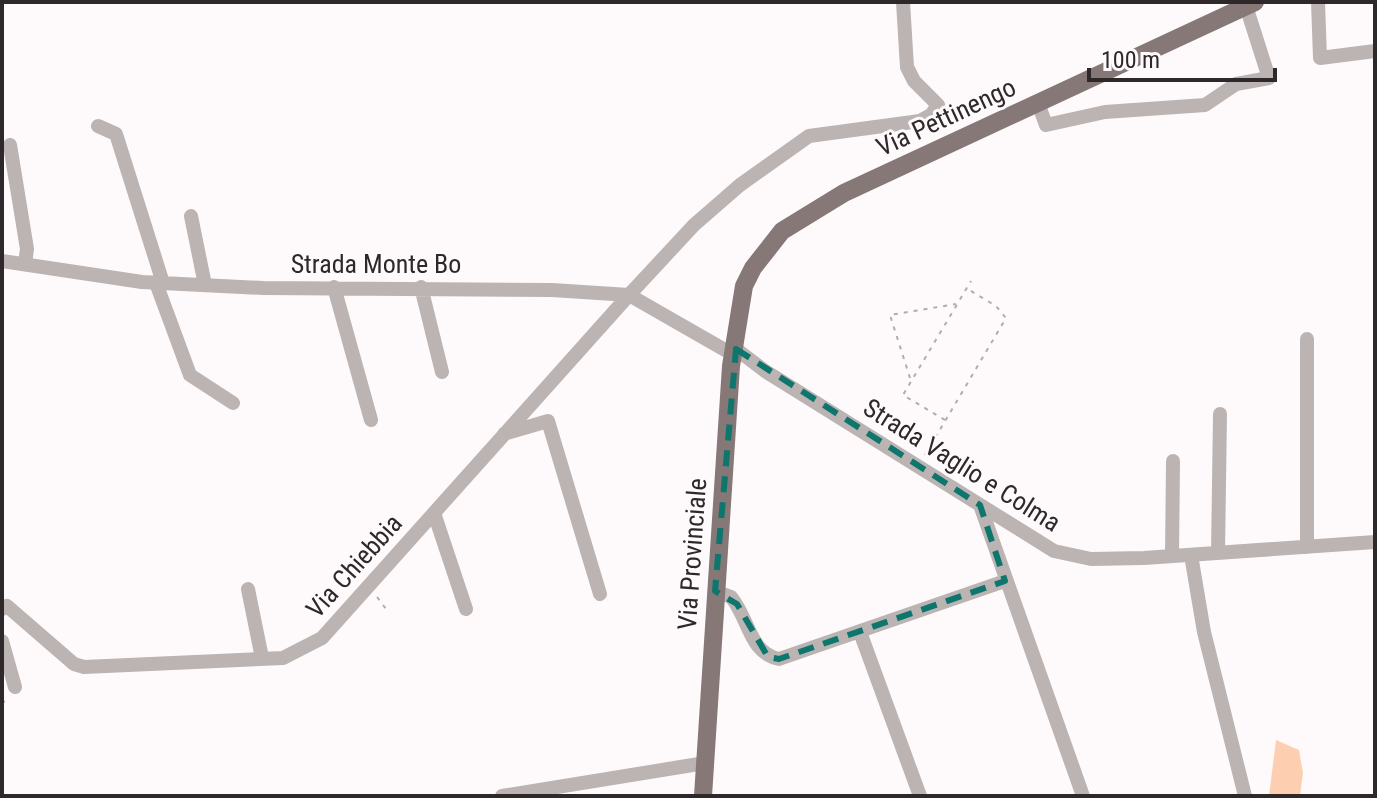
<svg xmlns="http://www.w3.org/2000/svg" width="1377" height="798" viewBox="0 0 1377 798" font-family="'Roboto Condensed',sans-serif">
	<rect width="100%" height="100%" fill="#fefafc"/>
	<!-- green -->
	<path fill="#fdcfb0" d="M 1276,740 L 1299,750 L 1303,773 L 1300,796 L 1269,796 Z"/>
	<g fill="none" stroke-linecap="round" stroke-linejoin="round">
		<!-- path -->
		<path stroke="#b1acae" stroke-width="2" stroke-dasharray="4 6" stroke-linecap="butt" d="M 910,378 L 890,315 L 956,304
			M 945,420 L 903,395 L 971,281
			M 925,455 L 1006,318 L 996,306 L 966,288
			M 377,597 L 389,613
			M 2,704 L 7,698"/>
		<!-- minor -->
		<path stroke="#bbb4b3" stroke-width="14" d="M 1318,2 L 1320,58 L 1375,51
			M 1038,103 L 1046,125 L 1105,112 L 1205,105 L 1236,84 L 1269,78 L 1246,6
			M 98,126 L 116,134 L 163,283
			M 10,145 L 27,249 L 25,264
			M 191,216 L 205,285
			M 2,261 L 142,282 L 263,288 L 552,290 L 629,295 L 725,350 L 736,349 L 765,371 L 1054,551 L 1091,559 L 1144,558 L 1375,542
			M 156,283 L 190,375 L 233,403
			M 334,287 L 371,420
			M 421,287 L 442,372
			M 504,434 L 548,421 L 600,594
			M 980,505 L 1083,796
			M 434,513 L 466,609
			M 1307,547 L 1307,339
			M 1218,553 L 1220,414
			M 1191,555 L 1204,632 L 1245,796
			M 1172,556 L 1173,461
			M 248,589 L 262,658
			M 715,591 L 731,597 C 749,618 749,653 779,659 L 1005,581
			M 2,609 L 7,606 L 74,664 L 84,667 L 283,658 L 322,638 L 629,295 L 694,225 L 740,185 L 809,136 L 920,121 L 931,115 L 938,105 L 914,81 L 907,67 L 903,2
			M 860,632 L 920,796
			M 2,641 L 15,687
			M 502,796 L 705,763"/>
		<!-- major -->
		<path stroke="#857877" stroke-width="18" d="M 703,796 L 731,366 L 744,286 L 753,268 L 782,231 L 844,193 L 1255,2"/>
	</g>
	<!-- marked area -->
	<path fill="none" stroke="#0f766e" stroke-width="6" stroke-dasharray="16 10" stroke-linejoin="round" d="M 736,349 L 980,505 L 1005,581 L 779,659 L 768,657 L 737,604 L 715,591 Z"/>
	<g text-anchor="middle" stroke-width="6" stroke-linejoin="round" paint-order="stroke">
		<!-- street labels -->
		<g font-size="26" fill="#2e282b" stroke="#fefafc">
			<text transform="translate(946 117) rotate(-25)" y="9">Via Pettinengo</text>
			<text x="376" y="273">Strada Monte Bo</text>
			<text transform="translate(962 465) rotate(32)" y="9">Strada Vaglio e Colma</text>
			<text transform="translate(692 554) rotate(-86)" y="9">Via Provinciale</text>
			<text transform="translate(354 566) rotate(-48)" y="9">Via Chiebbia</text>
		</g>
	</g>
	<!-- border -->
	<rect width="1377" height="798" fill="none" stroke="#2e282b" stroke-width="8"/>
	<!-- scale -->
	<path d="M1089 68v12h186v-12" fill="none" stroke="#2e282b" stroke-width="4"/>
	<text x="1101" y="68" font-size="24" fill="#2e282b" stroke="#fefafc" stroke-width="6" paint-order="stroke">100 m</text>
</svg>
